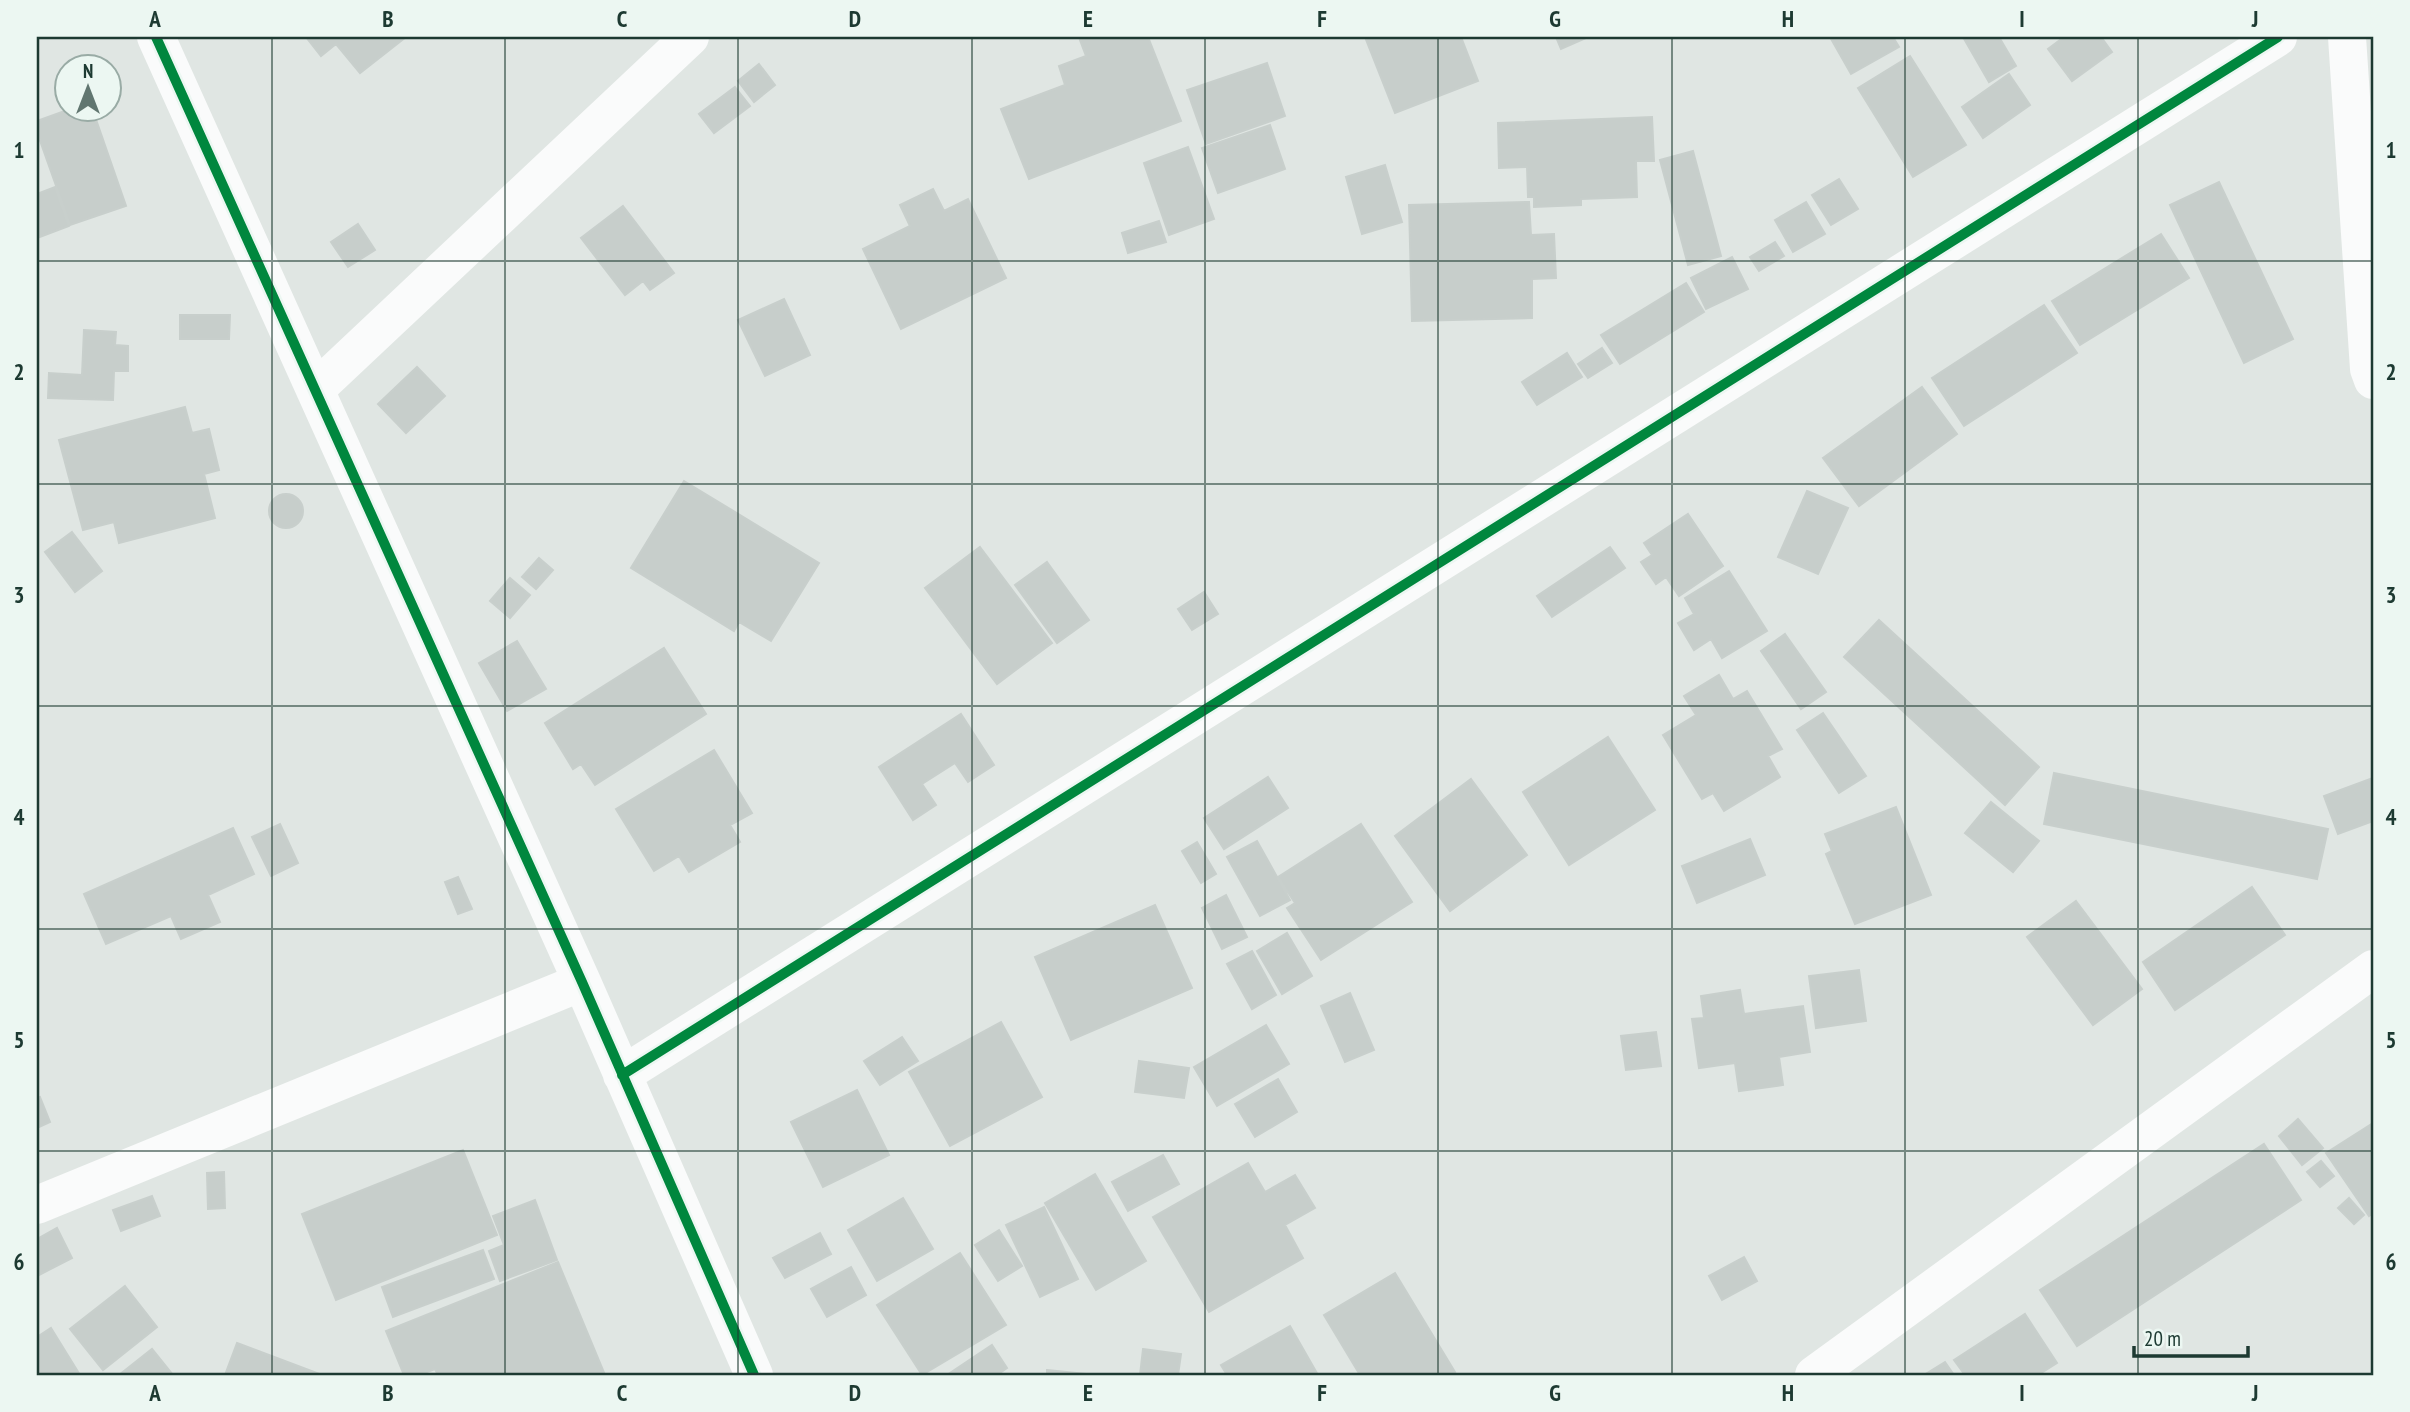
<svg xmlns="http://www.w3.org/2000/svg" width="2410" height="1412" viewBox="0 0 2410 1412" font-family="'PT Sans Narrow',sans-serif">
	<rect width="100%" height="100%" fill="#e0e6e3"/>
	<!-- building -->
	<path fill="#c7cecb" stroke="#c8cfcc" stroke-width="2" d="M 306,37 L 406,37 L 360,73 L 336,44 L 321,56 Z
		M 1089,37 L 1148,37 L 1181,121 L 1029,179 L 1001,109 L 1065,85 L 1059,66 L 1086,56 L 1080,40 Z
		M 1365,37 L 1461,37 L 1478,81 L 1395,113 Z
		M 1556,37 L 1588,37 L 1561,49 Z
		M 1830,37 L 1893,37 L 1899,47 L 1851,74 Z
		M 1963,37 L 1999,37 L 2016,66 L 1989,82 Z
		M 2064,37 L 2101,37 L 2112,52 L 2072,81 L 2048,49 Z
		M 1910,56 L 1966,145 L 1913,177 L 1858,88 Z
		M 1267,63 L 1285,116 L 1206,144 L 1187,90 Z
		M 759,64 L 775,85 L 754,102 L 738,81 Z
		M 2009,74 L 2030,105 L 1983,138 L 1962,107 Z
		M 735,87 L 750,106 L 714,133 L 699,114 Z
		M 73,108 L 92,108 L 126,206 L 70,225 L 37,132 L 37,121 Z
		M 1652,117 L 1654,161 L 1636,161 L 1637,197 L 1581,199 L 1581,205 L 1534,207 L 1534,197 L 1528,197 L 1527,167 L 1499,168 L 1498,123 Z
		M 1270,125 L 1285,169 L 1218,193 L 1202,148 Z
		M 1188,147 L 1214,219 L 1169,235 L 1144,163 Z
		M 1693,151 L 1721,256 L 1688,265 L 1660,160 Z
		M 1385,165 L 1402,222 L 1362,234 L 1346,177 Z
		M 1839,179 L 1858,209 L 1831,225 L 1812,195 Z
		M 2219,182 L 2293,339 L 2244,363 L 2170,205 Z
		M 55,187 L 69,226 L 37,238 L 37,194 Z
		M 933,189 L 944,211 L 968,199 L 1006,278 L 901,329 L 863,249 L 910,226 L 900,205 Z
		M 1529,202 L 1531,235 L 1554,234 L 1556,278 L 1532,279 L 1532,318 L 1412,321 L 1409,205 Z
		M 1806,202 L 1825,234 L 1793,252 L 1775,220 Z
		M 623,206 L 674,273 L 650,290 L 643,281 L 625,295 L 581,238 Z
		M 1159,221 L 1166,242 L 1128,253 L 1122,233 Z
		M 358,224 L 375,250 L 348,267 L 331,242 Z
		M 2161,234 L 2189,278 L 2080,345 L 2052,301 Z
		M 1775,242 L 1784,256 L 1759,271 L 1750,257 Z
		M 1732,257 L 1748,289 L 1706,309 L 1691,278 Z
		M 1686,283 L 1704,312 L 1620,364 L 1601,335 Z
		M 784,299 L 810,355 L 765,376 L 738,320 Z
		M 2044,305 L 2077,353 L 1964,426 L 1932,378 Z
		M 180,315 L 230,315 L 229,339 L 180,339 Z
		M 84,330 L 116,332 L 115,345 L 128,346 L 128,371 L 114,371 L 113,400 L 48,398 L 49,373 L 82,375 Z
		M 1602,348 L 1612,363 L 1588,378 L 1578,364 Z
		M 1567,353 L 1582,377 L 1537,405 L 1522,382 Z
		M 417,367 L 445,396 L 406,433 L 378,404 Z
		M 1922,387 L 1957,434 L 1859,506 L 1823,458 Z
		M 185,407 L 192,433 L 209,429 L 219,470 L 204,474 L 215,518 L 119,543 L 114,522 L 83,530 L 59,440 Z
		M 684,481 L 819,563 L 771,641 L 739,622 L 734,631 L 631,568 Z
		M 1807,491 L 1848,508 L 1818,574 L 1778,557 Z
		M269 511a17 17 0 1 1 34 0a17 17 0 1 1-34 0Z
		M 1688,514 L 1723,566 L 1679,596 L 1666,577 L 1656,584 L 1641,562 L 1652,555 L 1644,543 Z
		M 72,532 L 102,571 L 75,592 L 45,552 Z
		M 980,547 L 1052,643 L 997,684 L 925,588 Z
		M 1610,547 L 1625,568 L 1552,617 L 1537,596 Z
		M 539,558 L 553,570 L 536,589 L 522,577 Z
		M 1047,562 L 1089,620 L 1057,643 L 1015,585 Z
		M 1729,571 L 1767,631 L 1722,658 L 1711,639 L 1694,650 L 1678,623 L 1694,614 L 1685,598 Z
		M 510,578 L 530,595 L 510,618 L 490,601 Z
		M 1204,592 L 1218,614 L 1192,630 L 1178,609 Z
		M 1879,620 L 2039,767 L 2005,805 L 1844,657 Z
		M 1785,634 L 1826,692 L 1801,709 L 1761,651 Z
		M 517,641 L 546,689 L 507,711 L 479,663 Z
		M 664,648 L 706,714 L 595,785 L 581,764 L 573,769 L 545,723 Z
		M 1719,675 L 1733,699 L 1747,691 L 1782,749 L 1768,756 L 1780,777 L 1724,811 L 1713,793 L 1702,799 L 1663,735 L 1696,715 L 1684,696 Z
		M 1823,713 L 1866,776 L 1839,793 L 1797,730 Z
		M 961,714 L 994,765 L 968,782 L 955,763 L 922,784 L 936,805 L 913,820 L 879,767 Z
		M 1608,737 L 1655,810 L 1569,865 L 1523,792 Z
		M 714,750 L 752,813 L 730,825 L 740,842 L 689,872 L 679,856 L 654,871 L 616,809 Z
		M 2054,773 L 2328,829 L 2317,879 L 2044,824 Z
		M 1268,777 L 1288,808 L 1224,849 L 1204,818 Z
		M 2373,778 L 2373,821 L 2338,834 L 2324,796 Z
		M 1471,779 L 1527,855 L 1450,911 L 1395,836 Z
		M 1991,802 L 2039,841 L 2013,872 L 1965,833 Z
		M 1896,807 L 1931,895 L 1855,924 L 1826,854 L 1832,851 L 1825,834 Z
		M 280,824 L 298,863 L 271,876 L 252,837 Z
		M 1361,824 L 1412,902 L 1321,960 L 1287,908 L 1295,903 L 1278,877 Z
		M 233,828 L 254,874 L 208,895 L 220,922 L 181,939 L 171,916 L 106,944 L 84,894 Z
		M 1750,839 L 1765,875 L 1697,903 L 1682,866 Z
		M 1257,841 L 1290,900 L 1260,916 L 1227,857 Z
		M 1197,842 L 1216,874 L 1201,883 L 1182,851 Z
		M 458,877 L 472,909 L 458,914 L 445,882 Z
		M 2252,887 L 2285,935 L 2175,1010 L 2143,962 Z
		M 1226,895 L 1247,937 L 1222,949 L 1202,908 Z
		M 2076,901 L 2142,989 L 2093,1025 L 2027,937 Z
		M 1155,905 L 1192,988 L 1071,1040 L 1035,957 Z
		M 1287,933 L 1312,976 L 1282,994 L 1257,951 Z
		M 1252,951 L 1276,995 L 1252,1009 L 1227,964 Z
		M 1859,970 L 1866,1021 L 1816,1028 L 1809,976 Z
		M 1740,990 L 1744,1014 L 1803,1006 L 1810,1052 L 1779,1057 L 1783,1085 L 1739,1091 L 1735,1063 L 1699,1068 L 1692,1019 L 1704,1018 L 1701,996 Z
		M 1350,993 L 1374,1050 L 1345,1062 L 1321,1006 Z
		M 1001,1022 L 1042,1097 L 950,1146 L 909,1072 Z
		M 1266,1025 L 1289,1064 L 1217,1106 L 1194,1067 Z
		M 1656,1032 L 1661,1066 L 1626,1070 L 1621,1036 Z
		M 902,1037 L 918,1061 L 880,1085 L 864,1061 Z
		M 1139,1061 L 1189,1068 L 1184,1098 L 1135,1092 Z
		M 1278,1079 L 1297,1112 L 1255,1137 L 1235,1104 Z
		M 857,1090 L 889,1155 L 823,1187 L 791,1122 Z
		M 40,1097 L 50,1122 L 37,1128 L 37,1098 Z
		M 2298,1119 L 2323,1148 L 2302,1165 L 2279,1136 Z
		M 2373,1123 L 2373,1213 L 2369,1216 L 2326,1153 Z
		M 2264,1144 L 2301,1200 L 2077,1346 L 2040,1290 Z
		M 463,1150 L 497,1235 L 336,1300 L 302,1214 Z
		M 1163,1155 L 1179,1184 L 1128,1211 L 1112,1182 Z
		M 2321,1161 L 2334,1176 L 2320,1187 L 2307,1172 Z
		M 1248,1163 L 1265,1192 L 1295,1175 L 1315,1208 L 1285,1225 L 1303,1258 L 1209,1312 L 1153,1217 Z
		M 224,1172 L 225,1208 L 208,1209 L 207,1173 Z
		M 1095,1174 L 1146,1261 L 1096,1290 L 1045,1203 Z
		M 152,1196 L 160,1216 L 121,1231 L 113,1210 Z
		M 903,1198 L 933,1249 L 877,1281 L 848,1230 Z
		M 2349,1198 L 2364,1215 L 2354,1224 L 2338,1208 Z
		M 535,1200 L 557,1260 L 500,1281 L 489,1251 L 504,1245 L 493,1216 Z
		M 1044,1207 L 1078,1279 L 1040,1297 L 1006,1225 Z
		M 57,1228 L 72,1258 L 37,1276 L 37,1239 Z
		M 999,1230 L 1022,1266 L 998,1281 L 975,1245 Z
		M 820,1233 L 831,1254 L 785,1278 L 773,1258 Z
		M 483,1250 L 494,1279 L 393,1317 L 382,1287 Z
		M 960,1253 L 1006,1325 L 922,1375 L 877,1305 Z
		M 1744,1257 L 1757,1281 L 1722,1300 L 1709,1276 Z
		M 558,1262 L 605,1375 L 438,1375 L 435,1369 L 419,1375 L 404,1375 L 386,1331 Z
		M 851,1267 L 866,1295 L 827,1317 L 811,1289 Z
		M 1395,1273 L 1455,1372 L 1448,1375 L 1360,1375 L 1324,1315 Z
		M 125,1286 L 157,1327 L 103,1370 L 70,1329 Z
		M 2025,1314 L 2057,1363 L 2038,1375 L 1965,1375 L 1954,1360 Z
		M 1290,1326 L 1318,1375 L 1227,1375 L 1221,1365 Z
		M 51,1328 L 80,1375 L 37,1375 L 37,1337 Z
		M 237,1343 L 322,1375 L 225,1375 Z
		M 992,1345 L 1007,1368 L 997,1375 L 947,1375 Z
		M 152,1349 L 173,1375 L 119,1375 Z
		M 1143,1349 L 1181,1354 L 1178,1375 L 1140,1375 Z
		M 1945,1362 L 1954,1375 L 1924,1375 Z
		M 1047,1370 L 1096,1375 L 1047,1375 Z"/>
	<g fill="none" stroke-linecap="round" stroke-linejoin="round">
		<!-- street -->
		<path stroke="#fafbfb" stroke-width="38" d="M 156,37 L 582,982 L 754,1375
			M 2347,37 L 2369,369 L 2373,380
			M 315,390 L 690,37
			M 622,1075 L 2278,37
			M 37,1205 L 582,982
			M 1814,1375 L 2373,969"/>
		<defs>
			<path id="cycleway" d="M 156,37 L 582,982 L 754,1375
				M 622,1075 L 2278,37"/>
		</defs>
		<!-- cycleway casing -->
		<use href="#cycleway" stroke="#ecf7f2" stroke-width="15"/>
		<!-- cycleway -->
		<use href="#cycleway" stroke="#00873e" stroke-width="10"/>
	</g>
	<!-- grid -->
	<path fill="none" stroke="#1d3a32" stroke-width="2" stroke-opacity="0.55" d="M 272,37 L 272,1375M 505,37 L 505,1375M 738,37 L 738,1375M 972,37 L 972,1375M 1205,37 L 1205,1375M 1438,37 L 1438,1375M 1672,37 L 1672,1375M 1905,37 L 1905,1375M 2138,37 L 2138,1375M 37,261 L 2373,261M 37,484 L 2373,484M 37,706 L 2373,706M 37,929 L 2373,929M 37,1151 L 2373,1151"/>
	<!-- border -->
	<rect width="2410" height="1412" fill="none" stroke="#ecf7f2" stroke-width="77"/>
	<!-- north arrow -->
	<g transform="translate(88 88)"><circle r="33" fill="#ecf7f2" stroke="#99aba5" stroke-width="2"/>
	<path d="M0-5L12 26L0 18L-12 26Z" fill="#617670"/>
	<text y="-10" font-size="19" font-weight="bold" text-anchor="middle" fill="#1d3a32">N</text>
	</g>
	<!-- scale -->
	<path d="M2134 1346v10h114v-10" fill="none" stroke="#1d3a32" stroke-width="3.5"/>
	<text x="2144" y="1346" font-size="21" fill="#1d3a32" stroke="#ecf7f2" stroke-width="5" paint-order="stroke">20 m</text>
	<rect x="38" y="38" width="2334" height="1336" fill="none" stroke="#1d3a32" stroke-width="2.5"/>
	<g font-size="23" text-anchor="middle" font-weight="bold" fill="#1d3a32">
		<text x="155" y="27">A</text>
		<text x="388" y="27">B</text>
		<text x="622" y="27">C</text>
		<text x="855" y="27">D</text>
		<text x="1088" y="27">E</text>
		<text x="1322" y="27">F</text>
		<text x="1555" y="27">G</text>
		<text x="1788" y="27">H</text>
		<text x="2022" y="27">I</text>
		<text x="2255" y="27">J</text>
		<text x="19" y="158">1</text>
		<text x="2391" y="158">1</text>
		<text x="19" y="380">2</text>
		<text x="2391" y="380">2</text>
		<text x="19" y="603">3</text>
		<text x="2391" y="603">3</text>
		<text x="19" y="825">4</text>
		<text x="2391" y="825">4</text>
		<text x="19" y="1048">5</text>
		<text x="2391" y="1048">5</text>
		<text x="19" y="1270">6</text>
		<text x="2391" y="1270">6</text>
		<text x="155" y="1401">A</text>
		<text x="388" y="1401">B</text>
		<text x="622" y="1401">C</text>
		<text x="855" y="1401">D</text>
		<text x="1088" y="1401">E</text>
		<text x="1322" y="1401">F</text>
		<text x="1555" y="1401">G</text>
		<text x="1788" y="1401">H</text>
		<text x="2022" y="1401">I</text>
		<text x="2255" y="1401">J</text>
	</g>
</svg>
